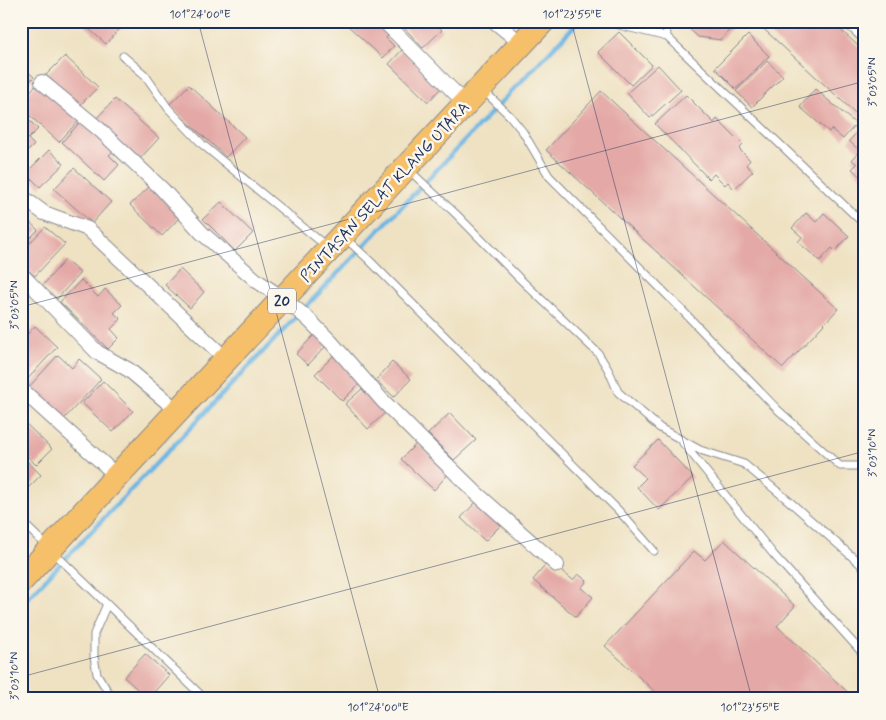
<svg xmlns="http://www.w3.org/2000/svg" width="886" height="720" viewBox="0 0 886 720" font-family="Mynerve,sans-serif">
	<rect width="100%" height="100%" fill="#fbf7ec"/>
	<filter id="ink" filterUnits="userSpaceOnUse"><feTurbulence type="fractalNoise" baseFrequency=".02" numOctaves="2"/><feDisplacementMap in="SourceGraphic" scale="10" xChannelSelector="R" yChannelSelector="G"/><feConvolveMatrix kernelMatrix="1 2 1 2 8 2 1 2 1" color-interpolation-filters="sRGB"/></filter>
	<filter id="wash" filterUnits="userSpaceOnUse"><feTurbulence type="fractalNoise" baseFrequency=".0096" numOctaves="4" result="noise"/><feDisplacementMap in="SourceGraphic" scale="20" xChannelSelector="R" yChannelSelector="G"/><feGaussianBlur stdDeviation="1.12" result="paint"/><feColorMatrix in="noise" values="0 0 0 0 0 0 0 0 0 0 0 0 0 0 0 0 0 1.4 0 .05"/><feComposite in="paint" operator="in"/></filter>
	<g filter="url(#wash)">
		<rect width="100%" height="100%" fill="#efe2c3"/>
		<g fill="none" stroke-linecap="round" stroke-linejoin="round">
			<!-- stream -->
			<path stroke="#6bb6e4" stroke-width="4.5" d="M 21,605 L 577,23"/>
		</g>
		<g id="blocks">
			<!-- building -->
			<path fill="#e4a9a6" d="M 80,21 L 127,21 L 106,44 Z
				M 347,21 L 381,21 L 392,31 L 386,38 L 394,46 L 383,58 L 345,23 Z
				M 398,21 L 433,21 L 442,30 L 423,48 Z
				M 686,21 L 737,21 L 721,40 L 698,37 L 685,25 Z
				M 755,21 L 831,21 L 856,44 L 865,52 L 865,122 Z
				M 619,32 L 652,65 L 631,85 L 598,52 Z
				M 748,35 L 769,56 L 736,89 L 715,68 Z
				M 402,50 L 441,88 L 428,102 L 389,64 Z
				M 65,56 L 98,87 L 79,106 L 46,75 Z
				M 767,61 L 783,76 L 752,107 L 736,91 Z
				M 21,65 L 34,77 L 21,90 Z
				M 658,65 L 681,90 L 650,118 L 627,93 Z
				M 38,83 L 79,120 L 59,142 L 21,108 L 21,101 Z
				M 189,85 L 245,137 L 226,157 L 169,105 Z
				M 815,89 L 856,124 L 843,139 L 831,129 L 829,132 L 800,107 Z
				M 601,91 L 838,309 L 783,368 L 546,150 Z
				M 686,95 L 714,123 L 717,119 L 743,145 L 739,149 L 750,160 L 746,165 L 753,171 L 734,189 L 728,182 L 725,185 L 714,174 L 709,179 L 655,124 Z
				M 115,99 L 159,138 L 137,162 L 93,122 Z
				M 21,112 L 38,129 L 28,139 L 34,145 L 21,158 Z
				M 81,121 L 114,151 L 109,155 L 119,165 L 104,181 L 62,142 Z
				M 862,127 L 865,129 L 865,181 L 852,169 L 857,164 L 852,160 L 860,151 L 849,141 Z
				M 49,150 L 64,164 L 40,187 L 26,173 Z
				M 74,168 L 111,202 L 92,223 L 54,189 Z
				M 150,186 L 181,216 L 162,236 L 130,205 Z
				M 221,202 L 253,233 L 235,251 L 203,219 Z
				M 806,213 L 816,222 L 824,213 L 849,236 L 835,251 L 832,248 L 820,261 L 798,242 L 802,237 L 792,228 Z
				M 21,214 L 38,230 L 21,247 Z
				M 45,227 L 65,244 L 35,276 L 21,264 L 21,252 Z
				M 65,260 L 80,273 L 57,299 L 42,286 Z
				M 180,269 L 204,292 L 190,308 L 165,285 Z
				M 81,280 L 98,297 L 105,289 L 122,305 L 114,313 L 121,319 L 111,329 L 119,338 L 108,349 L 60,302 Z
				M 35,326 L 57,347 L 25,382 L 21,378 L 21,341 Z
				M 315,334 L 327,345 L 308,365 L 296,354 Z
				M 58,355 L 72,368 L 79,359 L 101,379 L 64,419 L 29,387 Z
				M 333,356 L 360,383 L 342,401 L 315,374 Z
				M 392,362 L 411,379 L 394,397 L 376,380 Z
				M 103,381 L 133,411 L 113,432 L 82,403 Z
				M 363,388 L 386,412 L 368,429 L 345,404 Z
				M 450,413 L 476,440 L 454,460 L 428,434 Z
				M 21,419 L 52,449 L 36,465 L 21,450 Z
				M 658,440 L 693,477 L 659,510 L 637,487 L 646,478 L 632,465 Z
				M 417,443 L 449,473 L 434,490 L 401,459 Z
				M 21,455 L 41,475 L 21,495 Z
				M 476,502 L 501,525 L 485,541 L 461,518 Z
				M 724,540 L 795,606 L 777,626 L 855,699 L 663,699 L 605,646 L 694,551 L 705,560 Z
				M 549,561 L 573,580 L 578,574 L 587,581 L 581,588 L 593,597 L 576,617 L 533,580 Z
				M 145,654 L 169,675 L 148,699 L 124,677 Z"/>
		</g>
	</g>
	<g filter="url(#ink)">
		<use href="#blocks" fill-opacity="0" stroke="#858890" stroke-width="1"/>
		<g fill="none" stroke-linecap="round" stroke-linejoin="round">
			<defs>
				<path id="service" d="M 603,21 L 667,37
					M 666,21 L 667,37 L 865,225
					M 123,56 L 145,75 L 168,108 L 203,145 L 326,246
					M 483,90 L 510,116 L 523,132 L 549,176 L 679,307 L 777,409 L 840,466 L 858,466 L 865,463
					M 409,170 L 457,215 L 519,278 L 598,353 L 609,371 L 618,392 L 660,428 L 700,450 L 744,464 L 789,501 L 865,568
					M 345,238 L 368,259 L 619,511 L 654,551
					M 683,443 L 774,555 L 865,656
					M 21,521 L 205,699
					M 107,604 L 94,634 L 94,657 L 97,674 L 107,690 L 116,699"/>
				<path id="minor" d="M 384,21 L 466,104
					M 494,21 L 522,44
					M 849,21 L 865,36
					M 42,82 L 100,130 L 162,189 L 202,233 L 257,281 L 284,299 L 307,318 L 331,342 L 382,400 L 421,439 L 475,492 L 557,565
					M 21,196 L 44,213 L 88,229 L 227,360
					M 21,274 L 97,352 L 129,370 L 179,412
					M 21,389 L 117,476"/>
				<path id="trunk" d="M 21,581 L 117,476 L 543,21"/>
			</defs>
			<!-- service casing -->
			<use href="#service" stroke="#858890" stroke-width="9"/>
			<!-- minor casing -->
			<use href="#minor" stroke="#858890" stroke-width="16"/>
			<!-- trunk casing -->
			<use href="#trunk" stroke="#858890" stroke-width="26"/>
			<!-- service -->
			<use href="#service" stroke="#fff" stroke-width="7"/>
			<!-- minor -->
			<use href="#minor" stroke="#fff" stroke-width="14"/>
			<!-- trunk -->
			<use href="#trunk" stroke="#f6c06b" stroke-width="24"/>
		</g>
	</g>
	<!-- ticks -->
	<path fill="none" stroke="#1b2f5e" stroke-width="1" stroke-opacity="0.45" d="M 198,21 L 380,699M 571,21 L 752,699M 21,307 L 865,81M 21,677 L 865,451"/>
	<g text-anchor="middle" stroke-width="5" stroke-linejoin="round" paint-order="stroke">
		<!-- shield labels -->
		<rect fill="#fbf7ec" stroke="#5e6b89" stroke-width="1" x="268" y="288.5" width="28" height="25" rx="4"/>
		<g font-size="15" font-weight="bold" fill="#1b2f5e">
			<text x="282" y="306">20</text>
		</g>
		<!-- street labels -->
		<g font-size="16" fill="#1b2f5e" stroke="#fbf7ec">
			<text transform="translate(384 191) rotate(-47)" y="6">PINTASAN SELAT KLANG UTARA</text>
		</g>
	</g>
	<!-- margin -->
	<rect width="886" height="720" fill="none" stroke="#fbf7ec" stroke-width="55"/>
	<rect x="28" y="28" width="830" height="664" fill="none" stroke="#1b2f5e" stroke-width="2"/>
	<g font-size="12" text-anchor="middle" fill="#1b2f5e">
		<text x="200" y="18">101°24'00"E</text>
		<text x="572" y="18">101°23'55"E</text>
		<text transform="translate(872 82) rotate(-90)" y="4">3°03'05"N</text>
		<text transform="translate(14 305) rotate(-90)" y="4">3°03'05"N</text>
		<text transform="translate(872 453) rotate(-90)" y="4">3°03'10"N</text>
		<text transform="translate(14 676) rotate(-90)" y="4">3°03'10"N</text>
		<text x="378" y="711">101°24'00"E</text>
		<text x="750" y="711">101°23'55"E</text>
	</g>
</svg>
